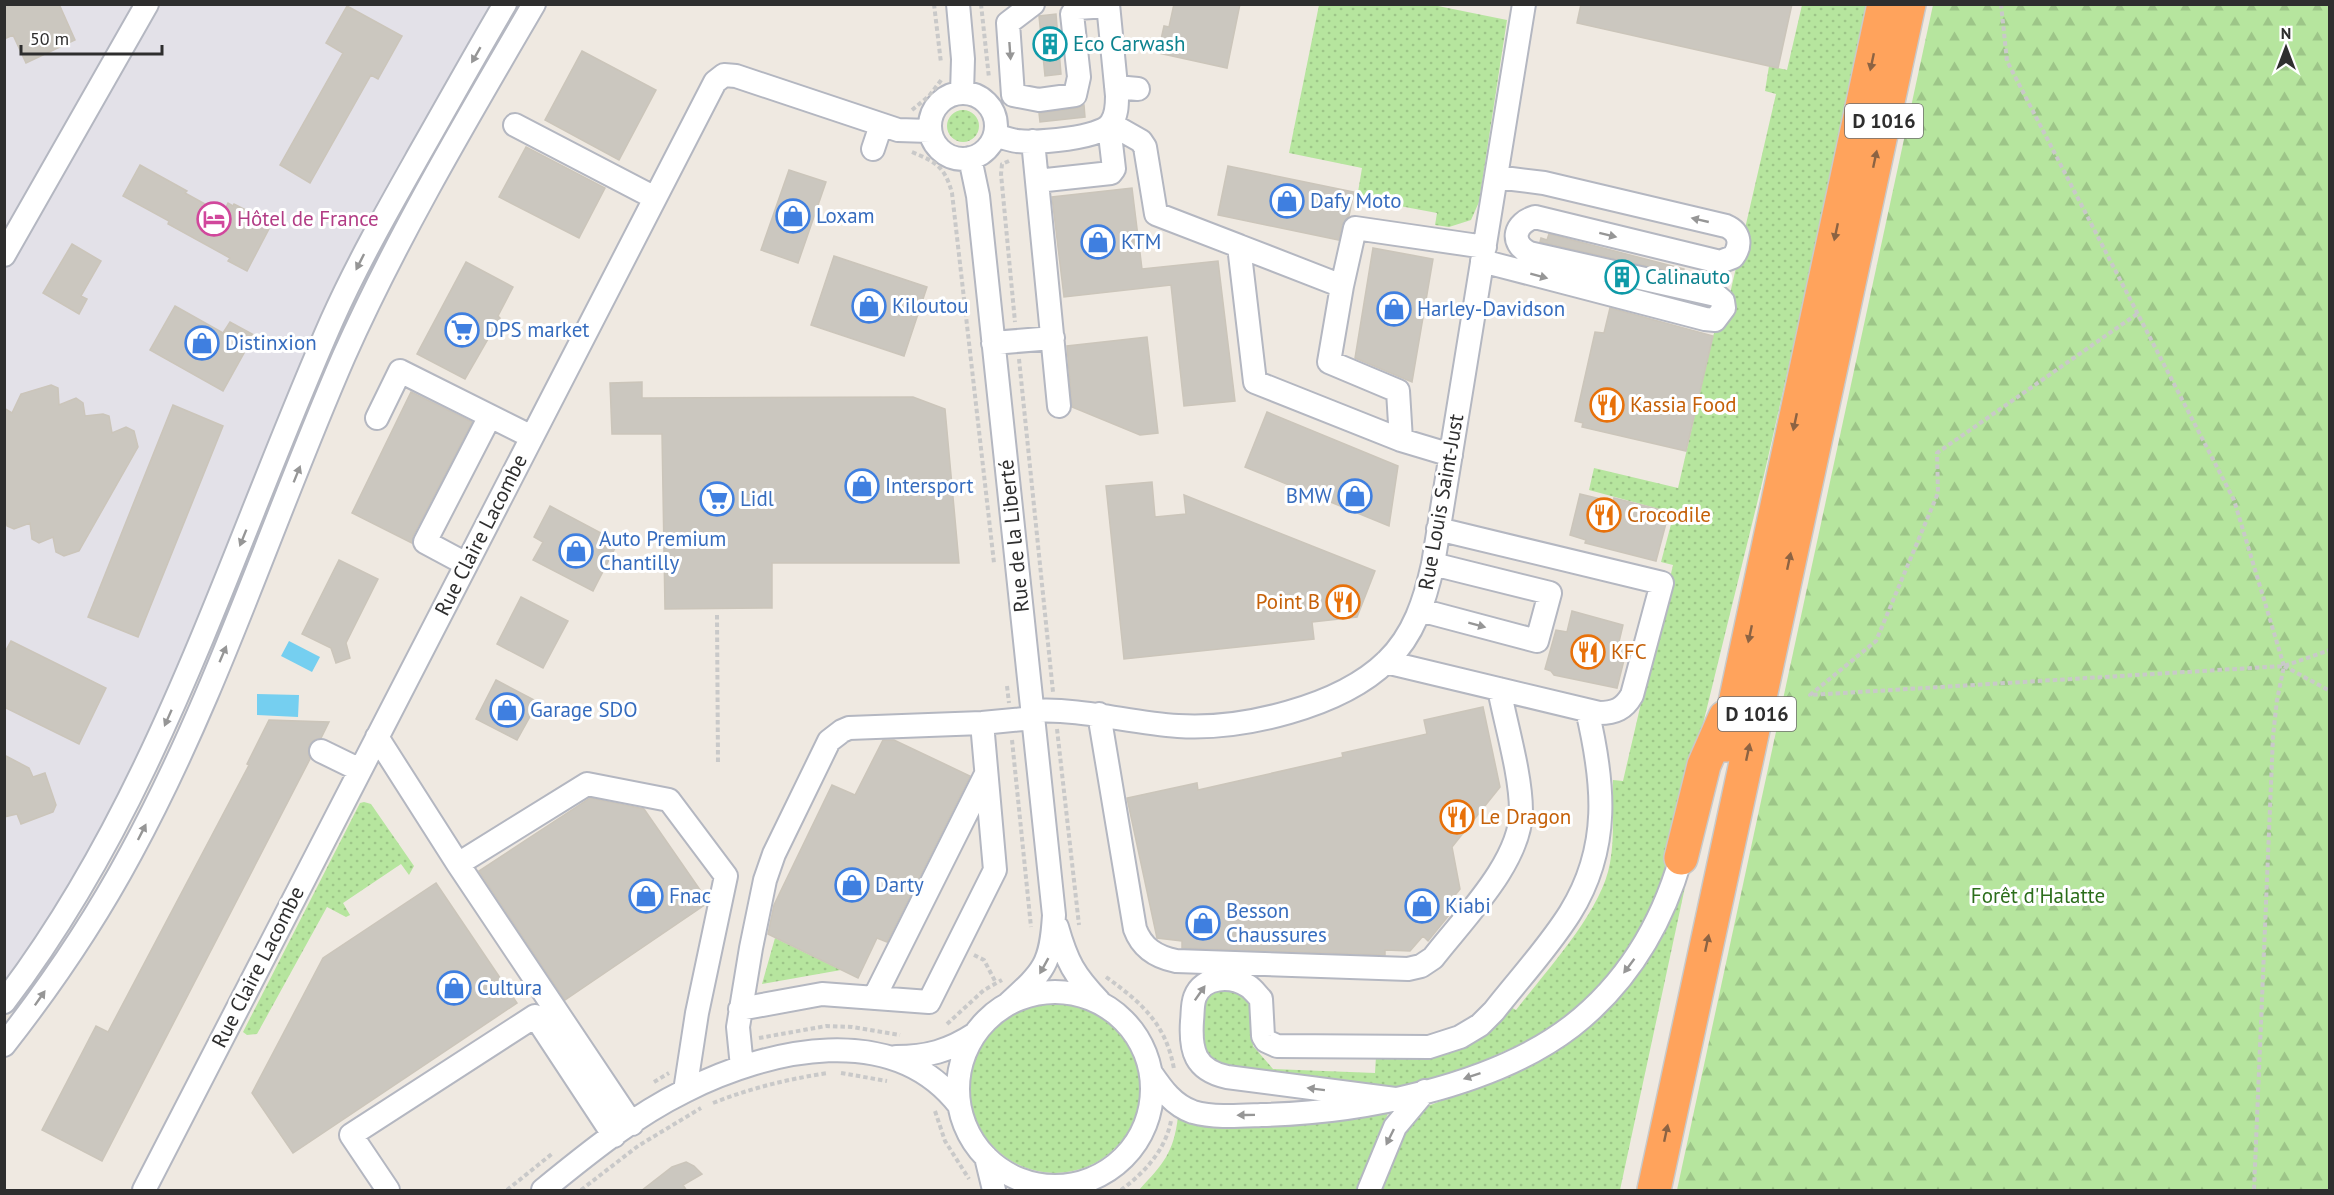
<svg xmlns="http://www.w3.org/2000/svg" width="2334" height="1195" viewBox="0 0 2334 1195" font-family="'PT Sans',sans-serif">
	<defs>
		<pattern id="grass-dots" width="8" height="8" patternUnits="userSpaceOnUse" patternTransform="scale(1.5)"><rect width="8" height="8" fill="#b6e59e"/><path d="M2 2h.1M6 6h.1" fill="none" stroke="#9dc588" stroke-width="1.8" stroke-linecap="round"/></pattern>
		<pattern id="forest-firs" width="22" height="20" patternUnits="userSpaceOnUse" patternTransform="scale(1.5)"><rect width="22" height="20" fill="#b6e59e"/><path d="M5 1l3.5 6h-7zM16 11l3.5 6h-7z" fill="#9dc588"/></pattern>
	</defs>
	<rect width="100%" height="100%" fill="#efe9e1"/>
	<!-- industrial -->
	<path fill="#e3e1e8" d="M 5,5 L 505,5 L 401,186 L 177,697 L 5,1002 Z"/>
	<!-- grass -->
	<path fill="url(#grass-dots)" d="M 1319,5 L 1433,5 L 1507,20 L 1479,202 L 1471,220 L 1449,227 L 1435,225 L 1437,213 L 1357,198 L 1362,168 L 1289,153 Z
		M 1802,5 L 1871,5 L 1764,475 L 1665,879 L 1632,948 L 1589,999 L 1560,1023 L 1538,1036 L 1483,1061 L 1435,1078 L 1388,1090 L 1239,1074 L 1204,1058 L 1199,1014 L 1206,994 L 1227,986 L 1255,1004 L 1253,1046 L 1273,1069 L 1375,1073 L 1376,1056 L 1429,1055 L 1509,1006 L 1516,1010 C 1546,971 1602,911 1610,863 C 1615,836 1612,806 1613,780 L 1623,781 L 1673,565 L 1661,562 L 1674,513 L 1589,490 L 1594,468 L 1678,488 L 1713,336 L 1729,298 L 1776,94 L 1765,91 L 1769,66 L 1787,70 Z
		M947 126a16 16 0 1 1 32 0a16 16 0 1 1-32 0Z
		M 364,802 L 371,804 L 414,866 L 409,875 L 401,864 L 343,903 L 350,915 L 346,917 L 327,907 L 257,1034 L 247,1035 L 243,1032 L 360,803 Z
		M 1685,887 L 1620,1190 L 1382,1190 C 1390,1165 1402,1125 1423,1108 L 1530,1066 L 1559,1048 L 1587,1027 L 1633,982 L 1647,963 Z
		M 775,938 L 841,970 L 762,984 Z
		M970 1088a85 85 0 1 1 170 0a85 85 0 1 1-170 0Z
		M 1389,1111 L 1357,1190 L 1139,1190 C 1163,1164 1174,1153 1178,1116 L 1281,1124 L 1330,1122 Z"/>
	<!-- forest -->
	<path fill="url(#forest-firs)" d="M 1933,5 L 2329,5 L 2329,1190 L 1677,1190 Z"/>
	<!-- water -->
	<path fill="#75cff0" d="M 289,641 L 320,657 L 312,672 L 281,656 Z
		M 257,694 L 299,695 L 298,717 L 257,715 Z"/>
	<!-- building -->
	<path fill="#cbc7bf" stroke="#cbc5ba" stroke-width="1.5" d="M 4,4 L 59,4 L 75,40 L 26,63 L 13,35 L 4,39 Z
		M 1174,4 L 1240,4 L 1227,68 L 1158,53 L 1164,26 L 1169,27 Z
		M 1581,4 L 1792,4 L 1778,68 L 1577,23 Z
		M 347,6 L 402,36 L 378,79 L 371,75 L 310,183 L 280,165 L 343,53 L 326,43 Z
		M 1056,14 L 1061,74 L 1045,76 L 1039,16 Z
		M 582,51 L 656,90 L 619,160 L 545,120 Z
		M 1084,105 L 1085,117 L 1040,122 L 1039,113 L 1077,108 Z
		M 526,147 L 605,188 L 579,238 L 499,197 Z
		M 140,165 L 187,191 L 185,193 L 223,214 L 228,203 L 233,206 L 234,204 L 272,223 L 247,271 L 228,261 L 230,258 L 168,224 L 169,221 L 123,196 Z
		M 1228,166 L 1354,192 L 1349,216 L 1342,225 L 1339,240 L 1218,215 Z
		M 789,170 L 826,182 L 798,263 L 761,250 Z
		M 1132,188 L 1142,269 L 1218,261 L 1235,401 L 1184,406 L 1171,285 L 1064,297 L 1052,197 Z
		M 1549,234 L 1684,269 L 1683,274 L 1540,242 L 1541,238 L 1547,240 Z
		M 72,244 L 101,261 L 81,296 L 87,299 L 79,314 L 43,293 Z
		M 1373,248 L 1433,259 L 1412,382 L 1355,358 Z
		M 834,256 L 927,287 L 904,356 L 811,325 Z
		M 466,262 L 513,287 L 498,316 L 500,318 L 465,379 L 417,354 Z
		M 175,306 L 223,333 L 230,322 L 254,335 L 223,391 L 150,350 Z
		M 1610,308 L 1713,336 L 1686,451 L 1582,427 L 1583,423 L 1575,421 L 1595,332 L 1604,333 Z
		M 1147,337 L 1158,433 L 1140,435 L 1072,407 L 1067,346 Z
		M 642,382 L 642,398 L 913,397 L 945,409 L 959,563 L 772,563 L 772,608 L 665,609 L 662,434 L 612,434 L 610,383 Z
		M 51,385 L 58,388 L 59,405 L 76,398 L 83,403 L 85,416 L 103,414 L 109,416 L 112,433 L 126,427 L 134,431 L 138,447 L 79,551 L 64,556 L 56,552 L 53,537 L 39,543 L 32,539 L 30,523 L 14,529 L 7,526 L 4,512 L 4,408 L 12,413 L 21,394 Z
		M 411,392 L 472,422 L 413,536 L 412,543 L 352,513 Z
		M 173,405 L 223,426 L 138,637 L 88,617 Z
		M 1267,412 L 1398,466 L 1389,526 L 1245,467 Z
		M 1152,482 L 1155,517 L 1186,514 L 1184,495 L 1375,571 L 1357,617 L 1312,622 L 1314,639 L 1124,659 L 1106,486 Z
		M 1580,494 L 1613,502 L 1614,498 L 1669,512 L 1656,561 L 1585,543 L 1586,540 L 1570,535 Z
		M 550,506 L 618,542 L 593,591 L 533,560 L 543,542 L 534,537 Z
		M 339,560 L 378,579 L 346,643 L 350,658 L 336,663 L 331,648 L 302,634 Z
		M 521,597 L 568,621 L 543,668 L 497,644 Z
		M 1572,611 L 1623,625 L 1618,646 L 1627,648 L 1617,688 L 1554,675 L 1551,671 L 1545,669 L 1556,630 L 1567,632 Z
		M 11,641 L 106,688 L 79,744 L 4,707 L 4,654 Z
		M 496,680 L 538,702 L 517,740 L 476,719 Z
		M 1483,707 L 1500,787 L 1452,847 L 1460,889 L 1448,904 L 1454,909 L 1428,941 L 1423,936 L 1410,951 L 1385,950 L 1385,955 L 1182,948 L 1182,941 L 1157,938 L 1127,798 L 1197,783 L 1198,790 L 1343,757 L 1342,753 L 1427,734 L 1424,720 Z
		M 269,720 L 329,722 L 321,738 L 314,740 L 309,745 L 308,753 L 310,759 L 102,1161 L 42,1130 L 96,1026 L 108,1032 L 249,765 L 247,764 Z
		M 883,740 L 894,740 L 970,776 L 887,942 L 877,938 L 858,978 L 768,934 L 774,905 L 832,785 L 855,795 Z
		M 4,755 L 29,768 L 33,777 L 45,773 L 56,805 L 53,812 L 21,824 L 17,814 L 4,817 Z
		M 590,798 L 644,809 L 707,900 L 706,904 L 565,1000 L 479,871 Z
		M 436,883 L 517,1003 L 293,1153 L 252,1093 L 323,958 Z
		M 686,1162 L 694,1166 L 702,1174 L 683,1185 L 687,1191 L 641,1191 L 672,1167 Z"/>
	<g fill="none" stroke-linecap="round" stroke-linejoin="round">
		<defs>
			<path id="minor" d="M 958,4 L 963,59 L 962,93
				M 1033,4 L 1008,23 L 1013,95 L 1039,100 L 1075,95 L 1079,77 L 1072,14 L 1077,8 L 1108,6
				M 1116,87 L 1138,89
				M930 126a33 33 0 1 1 66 0a33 33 0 1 1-66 0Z
				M 1111,124 L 1141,141 L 1145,147 L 1156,214 L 1239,246 L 1255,382 L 1401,440 L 1451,455
				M 515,125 L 655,198
				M 995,135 C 1002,137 1010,140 1017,141 C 1036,143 1101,139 1111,123 C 1117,115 1117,105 1117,96 L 1108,4
				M 1033,141 L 1059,406
				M 873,149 L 881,125
				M 970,158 L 978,196 L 1054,915 C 1051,965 1044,971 1008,1004
				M 1037,181 L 1111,173 L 1114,169 L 1109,126
				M 1239,246 L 1342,286 L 1329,362 L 1398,391 L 1401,440
				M 4,255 L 147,4
				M 1482,261 L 1705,319 L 1715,320 L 1724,308 L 1723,301 L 1716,295 L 1529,253 C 1509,242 1515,223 1535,217 L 1720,262 L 1733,257 C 1742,245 1740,232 1726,226 L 1544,183 L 1496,177
				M 1342,286 L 1355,228 L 1485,247
				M 993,343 L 1053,338
				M 377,418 L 400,371 L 532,437
				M 466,564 L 425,542 L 490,416
				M 1420,610 L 1537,641 L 1550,593 L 1433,564
				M 1386,662 L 1599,713 C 1615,713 1624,709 1632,695 L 1662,583 L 1438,529
				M 1033,711 C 1082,708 1129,723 1178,726 C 1242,730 1340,707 1387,661 C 1414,635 1425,600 1433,564 L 1524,4
				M 1099,714 L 1135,929 C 1142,948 1156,957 1176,961 L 1408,969 L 1421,966 L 1433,958 C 1463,919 1521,862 1521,811 C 1521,775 1506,725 1499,689
				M 377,737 L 458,864 L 632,1124
				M 321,751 L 360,770
				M 458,864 L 587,784 L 669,800 L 726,876 L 697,1013 L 685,1091
				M 1057,927 C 1067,962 1074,975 1099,1001
				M958 1089a97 97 0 1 1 194 0a97 97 0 1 1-194 0Z
				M 874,998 L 986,774
				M 4,1002 C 159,799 230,551 332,320 C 358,262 390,206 421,151 C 449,102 476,53 505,4
				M 740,1009 L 822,994 L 929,1002 L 995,870 L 982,723
				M 4,1045 C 51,985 95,920 131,853 C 217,695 272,521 344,356 C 398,235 467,119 534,4
				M 896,1057 C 927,1057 949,1051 975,1034
				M 742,1067 L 738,1027 L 751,948 L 765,880 L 774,854 L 829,741 L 842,731 L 849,728 L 982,723 L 1034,718
				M 1151,1073 C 1162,1089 1173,1105 1193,1112 C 1214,1118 1239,1116 1261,1115 C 1359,1113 1493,1087 1572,1026 C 1627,983 1662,924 1681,858
				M 1395,1099 L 1227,1077 C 1195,1070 1190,1051 1192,1021 C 1193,1013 1192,1005 1195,997 C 1203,976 1231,975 1248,986 C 1253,989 1257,995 1261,999 L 1263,1036 L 1266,1041 L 1277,1046 L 1429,1047 L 1460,1037 L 1480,1025 L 1494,1011 C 1519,979 1548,948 1570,913 C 1611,847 1604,782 1587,710
				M 986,1157 L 994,1190
				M 144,1190 L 715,82 L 724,75 L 736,76 L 898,130 L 930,131
				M 388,1190 L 351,1135 L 535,1016 L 614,1136
				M 543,1190 C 587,1154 634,1116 685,1091 C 768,1049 893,1020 959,1105
				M 1369,1190 L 1395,1127 L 1425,1091"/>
			<path id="highway" d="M 1726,745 L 1884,4
				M 1681,858 L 1704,765 L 1725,717
				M 1654,1190 L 1909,4"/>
		</defs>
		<!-- minor casing -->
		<use href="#minor" stroke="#b4b7c1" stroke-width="26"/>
		<!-- highway casing -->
		<use href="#highway" stroke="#c9c9c9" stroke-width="36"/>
		<!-- path -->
		<path stroke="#c9c9c9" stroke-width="4" stroke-dasharray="4.5 3" stroke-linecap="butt" d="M 934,4 L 941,63
			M 981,4 L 989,78
			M 2001,4 L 2007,61 L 2234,500 L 2284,666 L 2277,700 L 2273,736 L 2254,1190
			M 912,110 L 929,96 L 942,79
			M 912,152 C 936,162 945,167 952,193 L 994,563
			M 1009,161 L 1002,164 L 1001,174 L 1015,322
			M 2137,314 L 1937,453 L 1938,493 L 1876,641 L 1810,695 L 2284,666 L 2330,650
			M 1019,359 L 1053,692
			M 717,615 L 718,765
			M 2284,666 L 2330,691
			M 1007,686 L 1009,703
			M 1057,729 L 1079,925
			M 1012,740 L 1031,927
			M 974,955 L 984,960 L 996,983
			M 1106,977 C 1142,1003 1166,1024 1174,1069
			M 947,1024 L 984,990 L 1002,980
			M 759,1038 L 826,1026 L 852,1027 L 900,1035
			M 841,1073 L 887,1081
			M 654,1082 L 669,1073
			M 713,1103 C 751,1088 788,1079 828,1073
			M 935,1111 L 945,1141 L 969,1179
			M 507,1190 L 553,1153
			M 581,1190 L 638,1146 L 701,1108
			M 1121,1190 C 1144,1173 1165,1151 1171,1121"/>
		<!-- minor -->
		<use href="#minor" stroke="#fff" stroke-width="22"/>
		<!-- highway -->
		<use href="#highway" stroke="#ffa35c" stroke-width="33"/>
	</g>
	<!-- one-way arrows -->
	<defs><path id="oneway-solid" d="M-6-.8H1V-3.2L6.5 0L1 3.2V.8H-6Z" transform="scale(1.5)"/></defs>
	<g fill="#969696">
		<use href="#oneway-solid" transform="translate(1010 51) rotate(86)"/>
		<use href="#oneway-solid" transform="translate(476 55) rotate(120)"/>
		<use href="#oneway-solid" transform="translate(1700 220) rotate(-167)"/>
		<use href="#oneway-solid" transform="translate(1608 235) rotate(14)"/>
		<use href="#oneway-solid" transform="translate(360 262) rotate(117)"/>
		<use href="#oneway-solid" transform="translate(1539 276) rotate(15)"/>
		<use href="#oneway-solid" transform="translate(297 474) rotate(-68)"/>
		<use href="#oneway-solid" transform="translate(243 538) rotate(112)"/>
		<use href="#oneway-solid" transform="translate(1477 625) rotate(15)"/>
		<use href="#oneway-solid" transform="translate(223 654) rotate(-67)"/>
		<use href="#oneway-solid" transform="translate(168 718) rotate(114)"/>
		<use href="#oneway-solid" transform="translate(142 832) rotate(-63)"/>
		<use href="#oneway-solid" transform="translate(1044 966) rotate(119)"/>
		<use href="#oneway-solid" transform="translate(1629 966) rotate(127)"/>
		<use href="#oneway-solid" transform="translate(1200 993) rotate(-55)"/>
		<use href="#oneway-solid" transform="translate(40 998) rotate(-55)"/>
		<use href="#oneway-solid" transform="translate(1472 1076) rotate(161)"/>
		<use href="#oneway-solid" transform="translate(1316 1089) rotate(-173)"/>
		<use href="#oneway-solid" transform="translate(1246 1115) rotate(179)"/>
		<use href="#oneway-solid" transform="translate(1390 1137) rotate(116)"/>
	</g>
	<g fill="#8c6343">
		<use href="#oneway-solid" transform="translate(1872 62) rotate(102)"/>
		<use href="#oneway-solid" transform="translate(1875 159) rotate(-78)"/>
		<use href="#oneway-solid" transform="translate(1836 232) rotate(102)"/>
		<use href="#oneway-solid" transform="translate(1795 422) rotate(102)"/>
		<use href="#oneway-solid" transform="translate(1789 561) rotate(-78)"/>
		<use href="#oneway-solid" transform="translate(1750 634) rotate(102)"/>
		<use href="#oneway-solid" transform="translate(1748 752) rotate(-78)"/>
		<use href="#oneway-solid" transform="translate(1707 943) rotate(-78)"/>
		<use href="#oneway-solid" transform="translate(1666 1133) rotate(-78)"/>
	</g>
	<!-- icons -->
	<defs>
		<symbol id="building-ring" viewBox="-11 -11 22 22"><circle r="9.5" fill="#fff" stroke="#0f9aa8" stroke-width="1.5"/><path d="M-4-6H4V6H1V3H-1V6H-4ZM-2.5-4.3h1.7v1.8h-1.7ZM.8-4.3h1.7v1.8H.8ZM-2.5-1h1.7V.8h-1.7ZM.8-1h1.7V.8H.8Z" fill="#0f9aa8"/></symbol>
		<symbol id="shop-ring" viewBox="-11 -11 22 22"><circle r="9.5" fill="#fff" stroke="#3f7fe0" stroke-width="1.5"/><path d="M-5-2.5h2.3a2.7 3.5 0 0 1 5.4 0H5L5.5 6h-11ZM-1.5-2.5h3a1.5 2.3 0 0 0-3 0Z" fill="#3f7fe0"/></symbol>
		<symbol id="hotel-ring" viewBox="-11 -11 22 22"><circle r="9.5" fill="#fff" stroke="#d1479c" stroke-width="1.5"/><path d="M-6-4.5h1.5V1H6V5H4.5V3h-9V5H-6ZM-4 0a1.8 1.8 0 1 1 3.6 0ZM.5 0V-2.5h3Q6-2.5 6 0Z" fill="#d1479c"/></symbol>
		<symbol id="supermarket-ring" viewBox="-11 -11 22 22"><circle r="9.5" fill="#fff" stroke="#3f7fe0" stroke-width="1.5"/><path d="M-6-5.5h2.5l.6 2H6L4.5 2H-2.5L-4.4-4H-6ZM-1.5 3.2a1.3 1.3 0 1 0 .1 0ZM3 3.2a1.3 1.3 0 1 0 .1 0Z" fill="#3f7fe0"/></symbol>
		<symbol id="restaurant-ring" viewBox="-11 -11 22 22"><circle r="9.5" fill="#fff" stroke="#e8710a" stroke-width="1.5"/><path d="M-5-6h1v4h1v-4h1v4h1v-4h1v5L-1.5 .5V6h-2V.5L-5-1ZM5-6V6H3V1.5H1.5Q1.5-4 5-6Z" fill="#e8710a"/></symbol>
	</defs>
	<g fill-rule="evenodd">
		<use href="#building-ring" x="1031" y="25" width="38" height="38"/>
		<use href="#shop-ring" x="1268" y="182" width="38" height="38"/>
		<use href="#shop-ring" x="774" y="197" width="38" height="38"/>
		<use href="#hotel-ring" x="195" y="200" width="38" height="38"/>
		<use href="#shop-ring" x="1079" y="223" width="38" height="38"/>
		<use href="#building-ring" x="1603" y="258" width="38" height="38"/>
		<use href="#shop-ring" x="850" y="287" width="38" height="38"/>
		<use href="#shop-ring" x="1375" y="290" width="38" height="38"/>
		<use href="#supermarket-ring" x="443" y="311" width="38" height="38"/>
		<use href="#shop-ring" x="183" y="324" width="38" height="38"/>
		<use href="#restaurant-ring" x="1588" y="386" width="38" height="38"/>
		<use href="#shop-ring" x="843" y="467" width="38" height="38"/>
		<use href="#shop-ring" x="1336" y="477" width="38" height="38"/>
		<use href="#supermarket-ring" x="698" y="480" width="38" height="38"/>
		<use href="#restaurant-ring" x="1585" y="496" width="38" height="38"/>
		<use href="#shop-ring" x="557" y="532" width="38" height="38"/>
		<use href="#restaurant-ring" x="1324" y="583" width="38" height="38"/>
		<use href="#restaurant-ring" x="1569" y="633" width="38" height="38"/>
		<use href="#shop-ring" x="488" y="691" width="38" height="38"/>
		<use href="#restaurant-ring" x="1438" y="798" width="38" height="38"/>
		<use href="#shop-ring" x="833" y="866" width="38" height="38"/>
		<use href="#shop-ring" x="627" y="877" width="38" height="38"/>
		<use href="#shop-ring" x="1403" y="887" width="38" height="38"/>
		<use href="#shop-ring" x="1184" y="904" width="38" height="38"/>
		<use href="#shop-ring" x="435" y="969" width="38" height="38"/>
	</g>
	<g text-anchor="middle" stroke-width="6" stroke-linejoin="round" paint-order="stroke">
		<!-- shield labels -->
		<g fill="#fff" stroke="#6d6d6d" stroke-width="1.5">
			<rect x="1845" y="104" width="78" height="34" rx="4.5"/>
			<rect x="1718" y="697" width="78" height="34" rx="4.5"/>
		</g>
		<g font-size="20" font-weight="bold" fill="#2e2e2e">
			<text x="1884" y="128">D 1016</text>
			<text x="1757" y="721">D 1016</text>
		</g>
		<!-- culture labels -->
		<g font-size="21" fill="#0d838f" stroke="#fff" text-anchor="start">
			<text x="1073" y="51">Eco Carwash</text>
			<text x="1645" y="284">Calinauto</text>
		</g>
		<!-- shop labels -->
		<g font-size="21" fill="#366cbe" stroke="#fff" text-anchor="start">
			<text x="1310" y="208">Dafy Moto</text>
			<text x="816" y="223">Loxam</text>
			<text x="1121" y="249">KTM</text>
			<text x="892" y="313">Kiloutou</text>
			<text x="1417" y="316">Harley-Davidson</text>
			<text x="485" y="337">DPS market</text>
			<text x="225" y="350">Distinxion</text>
			<text x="885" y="493">Intersport</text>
			<text x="1332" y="503" text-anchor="end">BMW</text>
			<text x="740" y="506">Lidl</text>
			<text x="599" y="546">Auto Premium<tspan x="599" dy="24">Chantilly</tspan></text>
			<text x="530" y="717">Garage SDO</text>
			<text x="875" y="892">Darty</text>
			<text x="669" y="903">Fnac</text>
			<text x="1445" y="913">Kiabi</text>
			<text x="1226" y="918">Besson<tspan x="1226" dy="24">Chaussures</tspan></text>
			<text x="477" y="995">Cultura</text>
		</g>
		<!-- hotel labels -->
		<g font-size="21" fill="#b23c85" stroke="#fff" text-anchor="start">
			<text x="237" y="226">Hôtel de France</text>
		</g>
		<!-- food labels -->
		<g font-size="21" fill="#c56008" stroke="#fff" text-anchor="start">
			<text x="1630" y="412">Kassia Food</text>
			<text x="1627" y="522">Crocodile</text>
			<text x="1320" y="609" text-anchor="end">Point B</text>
			<text x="1611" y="659">KFC</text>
			<text x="1480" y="824">Le Dragon</text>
		</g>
		<!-- street labels -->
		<g font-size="21" fill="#2e2e2e" stroke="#fff">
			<text transform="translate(1441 502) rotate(-80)" y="7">Rue Louis Saint-Just</text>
			<text transform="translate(481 535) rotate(-63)" y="7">Rue Claire Lacombe</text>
			<text transform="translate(1014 536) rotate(-96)" y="7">Rue de la Liberté</text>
			<text transform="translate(258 967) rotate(-63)" y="7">Rue Claire Lacombe</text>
		</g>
		<!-- park labels -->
		<g font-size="21" fill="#2c6e1b" stroke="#fff">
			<text x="2038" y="903">Forêt d'Halatte</text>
		</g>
	</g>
	<!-- border -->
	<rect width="2334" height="1195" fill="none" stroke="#2e2e2e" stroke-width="12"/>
	<!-- north arrow -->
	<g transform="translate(2286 48)" stroke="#ffffff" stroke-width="4.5" paint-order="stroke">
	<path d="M0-4.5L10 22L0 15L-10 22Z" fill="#2e2e2e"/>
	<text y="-9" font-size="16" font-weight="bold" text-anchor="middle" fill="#2e2e2e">N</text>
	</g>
	<!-- scale -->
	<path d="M21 45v9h141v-9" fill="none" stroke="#2e2e2e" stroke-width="3"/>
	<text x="30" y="45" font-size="18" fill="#2e2e2e" stroke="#ffffff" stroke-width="4.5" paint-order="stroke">50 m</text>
</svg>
